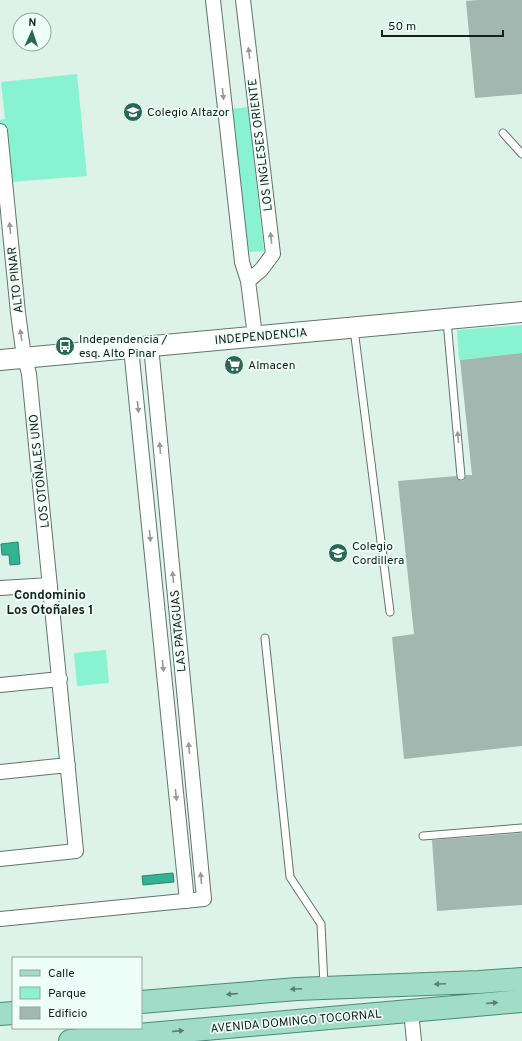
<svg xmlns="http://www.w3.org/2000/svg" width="522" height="1041" viewBox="0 0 522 1041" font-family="Overpass,sans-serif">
	<rect width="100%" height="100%" fill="#ddf3ea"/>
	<!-- green -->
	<path fill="#89f3d1" d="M 77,74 L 87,176 L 11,182 L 0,148 L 0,120 L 5,119 L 1,82 Z
		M 248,107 L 264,251 L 248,252 L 231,109 Z
		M 522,325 L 522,353 L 459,360 L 457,330 Z
		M 106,650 L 109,683 L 77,686 L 74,653 Z"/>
	<!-- water -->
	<path fill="#33b391" stroke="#2b876e" d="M 18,542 L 20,564 L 10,565 L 9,555 L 2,555 L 1,544 Z
		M 173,873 L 174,882 L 143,885 L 142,876 Z"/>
	<!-- building -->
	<path fill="#a2b7af" d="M 478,0 L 522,0 L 522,94 L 475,98 L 466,1 Z
		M 522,353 L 522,746 L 404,759 L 392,637 L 414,634 L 398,481 L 456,476 L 461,481 L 464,480 L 466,475 L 472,475 L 460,360 Z
		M 522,833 L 522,905 L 437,911 L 432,840 Z"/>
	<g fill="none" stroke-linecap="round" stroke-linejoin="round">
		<defs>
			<path id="lane" d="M 503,133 L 522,154
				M 447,321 L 461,476
				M 354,329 L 390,612
				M 265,638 L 290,877 L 321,924 L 324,985
				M 423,836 L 522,828"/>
			<path id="street" d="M 213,0 L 242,262 L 248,281 L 255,336
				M 243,0 L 273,254 L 261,270 L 248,281
				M 0,131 L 18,313 L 23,350 L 29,374 L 76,851 L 0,859
				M 131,348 L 187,901
				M 0,588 L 50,585
				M 0,685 L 60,679
				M 0,772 L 68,765
				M 0,919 L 204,899 L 151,346
				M 411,1011 L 414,1041"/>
			<path id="secondary" d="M 0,360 L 522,312"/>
			<path id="primary" d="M 141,1002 L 297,989 L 479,982 L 522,979
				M 0,1014 L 13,1013
				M 70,1041 L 522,1001"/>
		</defs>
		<!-- lane casing -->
		<use href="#lane" stroke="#61746d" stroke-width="9"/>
		<!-- street casing -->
		<use href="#street" stroke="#61746d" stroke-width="16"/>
		<!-- secondary casing -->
		<use href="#secondary" stroke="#61746d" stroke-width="22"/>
		<!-- primary casing -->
		<use href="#primary" stroke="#488a75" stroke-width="24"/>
		<!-- lane -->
		<use href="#lane" stroke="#fff" stroke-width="7"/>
		<!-- street -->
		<use href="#street" stroke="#fff" stroke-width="14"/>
		<!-- secondary -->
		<use href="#secondary" stroke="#fff" stroke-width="20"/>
		<!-- primary -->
		<use href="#primary" stroke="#a1dcc9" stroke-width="22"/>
	</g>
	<!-- one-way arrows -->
	<defs><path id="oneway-solid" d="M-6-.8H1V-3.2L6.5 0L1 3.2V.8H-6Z"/></defs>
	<g fill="#979a99">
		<use href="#oneway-solid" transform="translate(249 53) rotate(-97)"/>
		<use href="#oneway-solid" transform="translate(223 94) rotate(84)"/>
		<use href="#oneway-solid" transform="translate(10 228) rotate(-96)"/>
		<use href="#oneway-solid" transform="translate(271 238) rotate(-97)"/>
		<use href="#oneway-solid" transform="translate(21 335) rotate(-98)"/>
		<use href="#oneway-solid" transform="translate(138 407) rotate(84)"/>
		<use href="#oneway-solid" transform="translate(458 437) rotate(-95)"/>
		<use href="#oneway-solid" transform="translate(160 448) rotate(-95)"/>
		<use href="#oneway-solid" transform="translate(150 536) rotate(84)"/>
		<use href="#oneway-solid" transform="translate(173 577) rotate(-95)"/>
		<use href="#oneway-solid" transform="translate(163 666) rotate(84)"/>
		<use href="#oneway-solid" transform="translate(189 748) rotate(-95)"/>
		<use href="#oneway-solid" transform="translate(176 795) rotate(84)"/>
		<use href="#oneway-solid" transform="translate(201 878) rotate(-95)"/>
	</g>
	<g fill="#5c7e72">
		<use href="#oneway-solid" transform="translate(440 984) rotate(178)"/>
		<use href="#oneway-solid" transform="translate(296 989) rotate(177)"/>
		<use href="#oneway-solid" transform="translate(232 994) rotate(175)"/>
		<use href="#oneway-solid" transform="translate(492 1003) rotate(-5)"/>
		<use href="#oneway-solid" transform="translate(178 1031) rotate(-5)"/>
	</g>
	<!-- icons -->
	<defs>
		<symbol id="school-disc" viewBox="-11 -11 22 22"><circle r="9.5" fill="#296855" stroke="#edfff8"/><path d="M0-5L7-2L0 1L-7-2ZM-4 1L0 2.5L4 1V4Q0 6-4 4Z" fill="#fff"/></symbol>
		<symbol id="bus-disc" viewBox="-11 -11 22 22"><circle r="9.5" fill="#296855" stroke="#edfff8"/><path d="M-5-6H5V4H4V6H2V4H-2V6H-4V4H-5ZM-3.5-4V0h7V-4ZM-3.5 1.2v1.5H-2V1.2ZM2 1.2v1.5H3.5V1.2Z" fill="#fff"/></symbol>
		<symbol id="supermarket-disc" viewBox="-11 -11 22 22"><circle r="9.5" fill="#296855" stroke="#edfff8"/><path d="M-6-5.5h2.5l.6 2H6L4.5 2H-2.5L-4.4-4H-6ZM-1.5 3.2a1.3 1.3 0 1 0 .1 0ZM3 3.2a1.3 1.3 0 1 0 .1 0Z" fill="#fff"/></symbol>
	</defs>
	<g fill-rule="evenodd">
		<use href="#school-disc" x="122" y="101" width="22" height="22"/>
		<use href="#bus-disc" x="54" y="335" width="22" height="22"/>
		<use href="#supermarket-disc" x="223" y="354" width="22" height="22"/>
		<use href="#school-disc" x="327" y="542" width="22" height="22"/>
	</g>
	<g text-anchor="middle" stroke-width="3.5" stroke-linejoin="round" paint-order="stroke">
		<!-- poi labels -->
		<g font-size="12" fill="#171f1c" stroke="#edfff8" text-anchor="start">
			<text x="147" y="116">Colegio Altazor</text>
			<text x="79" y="343">Independencia /<tspan x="79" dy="14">esq. Alto Pinar</tspan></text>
			<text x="248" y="369">Almacen</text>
			<text x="352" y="550">Colegio<tspan x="352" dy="14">Cordillera</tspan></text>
		</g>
		<!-- street labels -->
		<g font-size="12" fill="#171f1c" stroke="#edfff8">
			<text transform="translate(260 145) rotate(-97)" y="4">LOS INGLESES ORIENTE</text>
			<text transform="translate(15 280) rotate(-96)" y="4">ALTO PINAR</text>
			<text transform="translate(261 336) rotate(-5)" y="4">INDEPENDENCIA</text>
			<text transform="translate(39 471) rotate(-96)" y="4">LOS OTOÑALES UNO</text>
			<text transform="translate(178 631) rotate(-95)" y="4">LAS PATAGUAS</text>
			<text transform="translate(296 1021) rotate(-5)" y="4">AVENIDA DOMINGO TOCORNAL</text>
		</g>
		<!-- neighbourhood labels -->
		<g font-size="13" font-weight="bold" fill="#171f1c" stroke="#edfff8">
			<text x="50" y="599">Condominio<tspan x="50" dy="15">Los Otoñales 1</tspan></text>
		</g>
	</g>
	<!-- legend -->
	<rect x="12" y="957" width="130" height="72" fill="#edfff8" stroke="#97a5a0"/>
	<rect x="20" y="970" width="20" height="6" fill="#a1dcc9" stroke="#97a5a0"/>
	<text x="48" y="977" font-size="12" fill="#171f1c">Calle</text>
	<rect x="20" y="987" width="20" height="12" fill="#89f3d1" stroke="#97a5a0"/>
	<text x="48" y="997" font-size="12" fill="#171f1c">Parque</text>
	<rect x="20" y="1007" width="20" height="12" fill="#a2b7af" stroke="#97a5a0"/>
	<text x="48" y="1017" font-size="12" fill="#171f1c">Edificio</text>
	<!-- north arrow -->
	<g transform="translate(32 32) rotate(3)"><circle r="19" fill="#edfff8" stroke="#97a5a0"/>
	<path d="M0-3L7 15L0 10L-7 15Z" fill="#296855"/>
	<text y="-6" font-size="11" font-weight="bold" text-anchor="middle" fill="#171f1c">N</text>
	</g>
	<!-- scale -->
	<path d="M382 30v6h121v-6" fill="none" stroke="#171f1c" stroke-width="2"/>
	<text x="388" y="30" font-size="12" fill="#171f1c" stroke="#edfff8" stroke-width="3" paint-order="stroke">50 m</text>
</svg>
